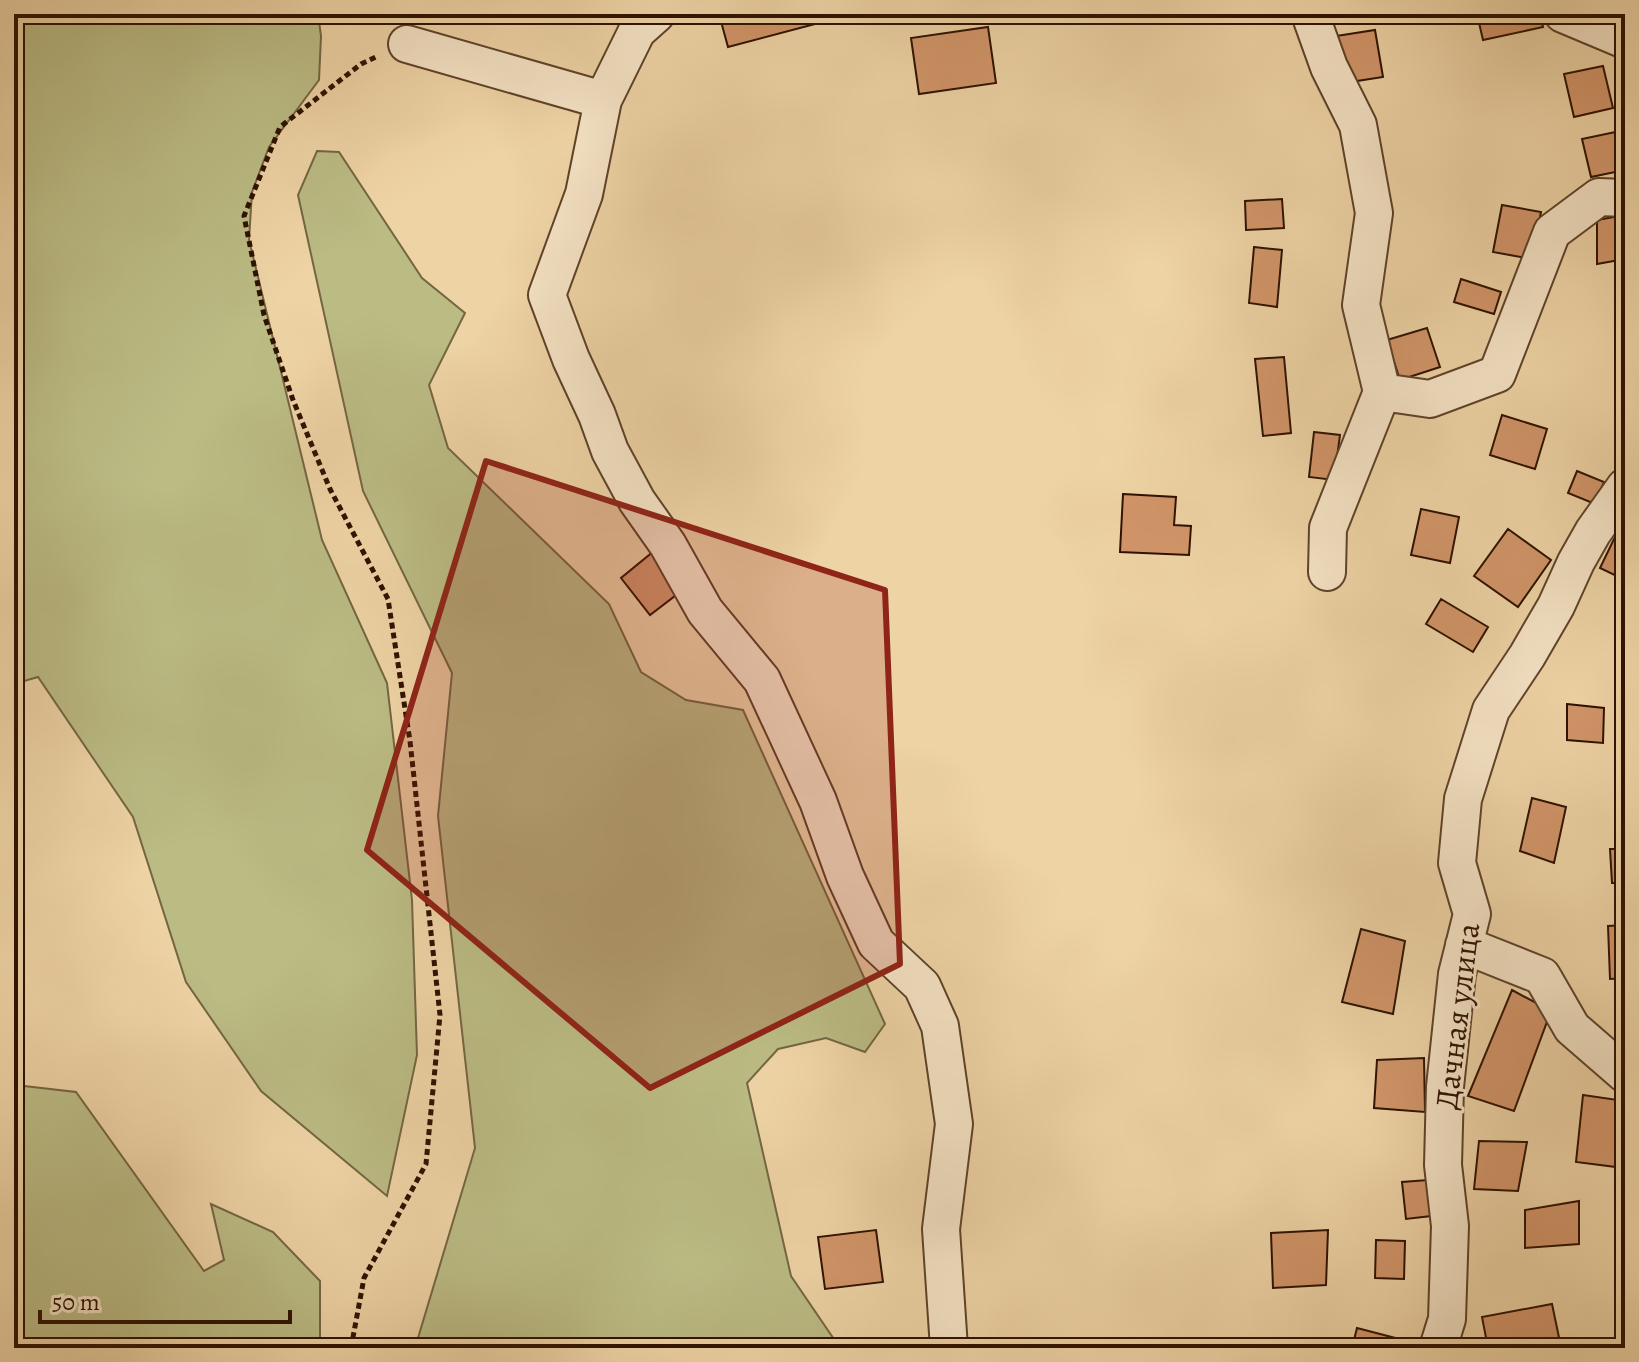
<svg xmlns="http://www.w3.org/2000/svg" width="1639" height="1362" viewBox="0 0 1639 1362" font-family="Alegreya,serif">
	<rect width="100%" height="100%" fill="#eed3a5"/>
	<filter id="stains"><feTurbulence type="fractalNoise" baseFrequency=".0025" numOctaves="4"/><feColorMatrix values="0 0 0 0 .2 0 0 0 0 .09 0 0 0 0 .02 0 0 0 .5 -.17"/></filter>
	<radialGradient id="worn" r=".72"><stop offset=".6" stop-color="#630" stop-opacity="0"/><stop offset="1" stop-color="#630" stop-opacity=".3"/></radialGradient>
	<!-- green -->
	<path fill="#bbbb84" stroke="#746642" stroke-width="2" d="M 14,14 L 318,14 L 321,36 L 319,80 L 269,147 L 252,192 L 249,240 L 322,540 L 387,683 L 412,900 L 417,1055 L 387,1196 L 261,1091 L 186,982 L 133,817 L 38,677 L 14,684 Z
		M 317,151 L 339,152 L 422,278 L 465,313 L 429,385 L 448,448 L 609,604 L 641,672 L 686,700 L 743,710 L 885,1024 L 865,1052 L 826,1038 L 778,1049 L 747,1083 L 791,1276 L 840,1348 L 420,1348 L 418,1338 L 475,1148 L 438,816 L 452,673 L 363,491 L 298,195 Z
		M 24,1086 L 76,1092 L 204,1271 L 224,1260 L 211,1204 L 273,1232 L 320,1281 L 320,1348 L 14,1348 L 14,1087 Z"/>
	<!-- building -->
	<path fill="#d19569" stroke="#2e1100" stroke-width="2" d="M 719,14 L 813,14 L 815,24 L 728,47 Z
		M 1477,14 L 1540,14 L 1543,27 L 1483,40 Z
		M 988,27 L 996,83 L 919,94 L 911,38 Z
		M 1375,30 L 1383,77 L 1344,83 L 1336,36 Z
		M 1603,66 L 1613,108 L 1574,117 L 1564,74 Z
		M 1625,130 L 1625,170 L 1591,177 L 1582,139 Z
		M 1282,199 L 1284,228 L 1246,230 L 1245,201 Z
		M 1502,205 L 1541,212 L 1532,259 L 1493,252 Z
		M 1625,215 L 1625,259 L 1597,264 L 1597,220 Z
		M 1254,247 L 1282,250 L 1277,307 L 1249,303 Z
		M 1461,279 L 1501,292 L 1494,314 L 1454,302 Z
		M 1427,328 L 1440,367 L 1400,380 L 1387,340 Z
		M 1284,357 L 1291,433 L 1263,436 L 1255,359 Z
		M 1502,415 L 1547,429 L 1535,469 L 1490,455 Z
		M 1314,432 L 1340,435 L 1334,480 L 1309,477 Z
		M 1577,471 L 1604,482 L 1595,504 L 1568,493 Z
		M 1123,494 L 1176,497 L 1174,525 L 1191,526 L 1189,555 L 1120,552 Z
		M 1421,509 L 1459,517 L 1450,563 L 1411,555 Z
		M 1508,529 L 1551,560 L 1518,607 L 1474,576 Z
		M 1614,539 L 1625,544 L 1625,580 L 1600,568 Z
		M 654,551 L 684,589 L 650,615 L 621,578 Z
		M 1441,599 L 1488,627 L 1473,652 L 1426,624 Z
		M 1567,704 L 1604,708 L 1603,743 L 1567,740 Z
		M 1532,798 L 1566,807 L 1554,863 L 1520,851 Z
		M 1610,849 L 1625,849 L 1625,883 L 1612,883 Z
		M 1625,925 L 1625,978 L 1610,979 L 1608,926 Z
		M 1361,929 L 1405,941 L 1393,1014 L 1342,1002 Z
		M 1512,990 L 1551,1011 L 1514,1111 L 1468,1096 Z
		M 1424,1058 L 1425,1112 L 1374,1108 L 1377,1060 Z
		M 1583,1095 L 1625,1101 L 1624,1168 L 1576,1162 Z
		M 1479,1141 L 1527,1142 L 1518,1191 L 1474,1189 Z
		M 1428,1180 L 1431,1216 L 1406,1219 L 1402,1182 Z
		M 1579,1201 L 1579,1244 L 1525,1248 L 1525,1210 Z
		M 876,1230 L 883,1282 L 825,1289 L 818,1237 Z
		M 1328,1230 L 1326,1285 L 1273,1288 L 1271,1233 Z
		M 1376,1240 L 1405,1241 L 1404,1279 L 1375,1278 Z
		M 1552,1304 L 1561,1347 L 1488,1348 L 1482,1317 Z
		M 1357,1328 L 1407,1341 L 1405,1348 L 1352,1348 Z"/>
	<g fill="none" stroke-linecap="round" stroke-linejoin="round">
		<defs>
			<path id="minor" d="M 656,14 L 637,31 L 603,100 L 584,194 L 547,295 L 571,359 L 597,415 L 610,451 L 637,501 L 668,545 L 705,611 L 762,680 L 818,801 L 845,876 L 876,943 L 922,986 L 940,1026 L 954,1124 L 941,1229 L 949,1348
				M 1310,14 L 1329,67 L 1358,125 L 1374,213 L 1361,305 L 1382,392
				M 1563,14 L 1625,40
				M 407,44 L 603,100
				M 1327,572 L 1328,528 L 1382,392 L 1430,399 L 1497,374 L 1552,232 L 1599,197 L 1625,198
				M 1464,945 L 1542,976 L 1572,1028 L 1625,1074
				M 1438,1348 L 1447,1319 L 1450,1226 L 1443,1165 L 1445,1087 L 1457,974 L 1472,914 L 1457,863 L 1463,799 L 1491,710 L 1527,656 L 1556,606 L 1576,562 L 1593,532 L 1625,487"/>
		</defs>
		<!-- minor casing -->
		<use href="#minor" stroke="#5e4229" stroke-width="40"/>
		<!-- path -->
		<path stroke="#2e1100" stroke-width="5" stroke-dasharray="6 4" stroke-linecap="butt" d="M 351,1348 L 364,1278 L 426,1164 L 440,1015 L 410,741 L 388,599 L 330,489 L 293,400 L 264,315 L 244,216 L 280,127 L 361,64 L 378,56"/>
		<!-- minor -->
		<use href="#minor" stroke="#f4e2c4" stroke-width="36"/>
	</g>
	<!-- marked area -->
	<path fill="#8f2418" fill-opacity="0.2" stroke="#8f2418" stroke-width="6" stroke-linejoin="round" d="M 486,461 L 885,590 L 900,964 L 650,1088 L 367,850 Z"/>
	<g text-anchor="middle" stroke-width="6" stroke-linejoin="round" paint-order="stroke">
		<!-- street labels -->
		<g font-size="32" fill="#2e1100" stroke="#f4e2c4">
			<text transform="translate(1457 1016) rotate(-83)" y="11">Дачная улица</text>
		</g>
	</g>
	<!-- margin -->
	<rect width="1639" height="1362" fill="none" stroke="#eed3a5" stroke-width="48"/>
	<rect x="16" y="16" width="1607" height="1330" fill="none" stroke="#2e1100" stroke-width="4"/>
	<rect x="24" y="24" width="1591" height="1314" fill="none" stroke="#2e1100" stroke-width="2"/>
	<!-- scale -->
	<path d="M40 1310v12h250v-12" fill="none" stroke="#2e1100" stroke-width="4"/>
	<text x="52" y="1310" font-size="24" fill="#2e1100" stroke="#f4e2c4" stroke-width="6" paint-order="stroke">50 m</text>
	<rect width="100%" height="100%" filter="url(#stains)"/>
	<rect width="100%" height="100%" fill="url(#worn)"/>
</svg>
